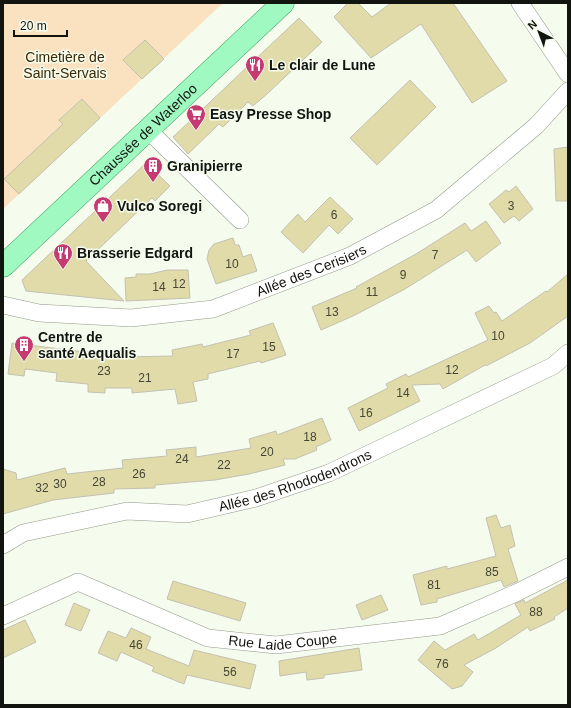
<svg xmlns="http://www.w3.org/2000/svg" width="571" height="708" viewBox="0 0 571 708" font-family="Helvetica,sans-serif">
	<rect width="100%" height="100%" fill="#f5fced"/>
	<!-- green -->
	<path fill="#fae2c0" d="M 3,3 L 223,3 L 3,209 Z"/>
	<!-- building -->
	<path fill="#e1dba9" stroke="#c3c1b2" d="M 348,3 L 358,3 L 372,17 L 391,3 L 453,3 L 507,81 L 472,103 L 421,24 L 371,58 L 334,17 Z
		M 299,18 L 322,42 L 267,94 L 253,106 L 248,102 L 223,127 L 219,124 L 188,154 L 173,137 Z
		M 145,40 L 164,59 L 142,79 L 123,60 Z
		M 410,80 L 436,107 L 377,165 L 350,138 Z
		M 82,99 L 100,118 L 19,194 L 4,179 L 63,124 L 59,120 Z
		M 568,147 L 568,201 L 556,201 L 554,149 Z
		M 146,163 L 170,186 L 155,201 L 152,198 L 86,261 L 124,301 L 26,291 L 22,280 Z
		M 516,186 L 533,209 L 519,221 L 514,216 L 504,223 L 489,204 L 506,190 L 509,192 Z
		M 330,197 L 353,219 L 338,234 L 329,225 L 303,253 L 281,232 L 298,214 L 305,222 Z
		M 486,221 L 501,243 L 476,262 L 467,250 L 405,289 L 353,316 L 321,330 L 312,307 L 357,288 L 356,287 L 416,254 L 465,223 L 471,231 Z
		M 233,238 L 235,245 L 239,245 L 243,257 L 251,254 L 257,271 L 216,284 L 207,259 L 209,250 L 214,244 Z
		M 167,270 L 188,270 L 190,298 L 126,301 L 125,278 L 136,277 L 136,274 L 150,274 Z
		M 568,274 L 568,316 L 530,343 L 486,366 L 485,365 L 443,389 L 440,384 L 412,385 L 420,401 L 359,431 L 348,408 L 388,388 L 386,384 L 406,374 L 408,377 L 488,340 L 475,313 L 489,306 L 494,313 L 496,312 L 502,321 L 546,291 L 547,292 Z
		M 273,323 L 286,355 L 261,363 L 260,361 L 208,374 L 208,379 L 193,382 L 197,401 L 178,404 L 175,389 L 132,393 L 132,388 L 105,388 L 105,393 L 88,392 L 88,384 L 56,381 L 57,373 L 25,369 L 24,376 L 8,374 L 12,343 L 77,351 L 120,353 L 120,357 L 173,356 L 172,350 L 202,344 L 203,347 L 251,335 L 249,331 Z
		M 322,418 L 331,440 L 316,447 L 317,450 L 295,459 L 283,459 L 285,465 L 249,474 L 215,480 L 155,485 L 155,488 L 114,489 L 114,493 L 53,500 L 3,514 L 3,469 L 16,473 L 17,480 L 65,468 L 67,474 L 123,468 L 122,460 L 167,456 L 166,450 L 196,447 L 196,457 L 251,448 L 249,439 L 276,431 L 277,435 Z
		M 496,515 L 501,528 L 510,525 L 515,546 L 508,549 L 518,581 L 504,587 L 501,580 L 437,599 L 437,602 L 421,605 L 413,575 L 447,566 L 447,569 L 496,556 L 486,518 Z
		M 568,580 L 568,608 L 554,617 L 555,619 L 530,631 L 528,627 L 496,648 L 464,665 L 473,672 L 462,686 L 452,689 L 418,660 L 434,641 L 445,650 L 474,634 L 478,640 L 521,615 L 515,604 L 524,600 L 525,603 Z
		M 173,581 L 246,603 L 240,621 L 167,599 Z
		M 381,595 L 388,610 L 362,620 L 356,605 Z
		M 74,603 L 90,610 L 81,631 L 65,625 Z
		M 25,620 L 36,642 L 3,658 L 3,630 Z
		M 131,628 L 151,637 L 146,649 L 189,666 L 194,650 L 256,665 L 250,689 L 187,675 L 184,684 L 152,671 L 154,667 L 121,652 L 117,661 L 98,653 L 108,631 L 126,638 Z
		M 359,648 L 362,670 L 324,675 L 324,678 L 307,680 L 306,672 L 280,676 L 279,661 Z"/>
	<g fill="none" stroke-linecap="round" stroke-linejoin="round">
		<defs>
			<g id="street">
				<path d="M 520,3 L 568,74"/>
				<path d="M 148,130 L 240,220"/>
				<path id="s1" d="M 3,305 L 39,313 L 131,318 L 213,309 L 350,256 L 436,210 L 536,126 L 568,91"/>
				<path id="s2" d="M 3,545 L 23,533 L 127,511 L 187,514 L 256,498 L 329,473 L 553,366 L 568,353"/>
				<path id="s3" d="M 3,616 L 78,582 L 208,638 L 276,645 L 440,626 L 518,592 L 568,567"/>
			</g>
			<g id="primary">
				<path id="s4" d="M 3,266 L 283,3"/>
			</g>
		</defs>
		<!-- street casing -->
		<use href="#street" stroke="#93998b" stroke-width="18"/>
		<!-- primary casing -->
		<use href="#primary" stroke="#47a669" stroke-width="23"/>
		<!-- street -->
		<use href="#street" stroke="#fff" stroke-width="17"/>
		<!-- primary -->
		<use href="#primary" stroke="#a1f9c2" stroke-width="22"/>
	</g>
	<!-- icons -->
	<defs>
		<symbol id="restaurant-pin" viewBox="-11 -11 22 30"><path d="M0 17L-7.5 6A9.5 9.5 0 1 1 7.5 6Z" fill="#c43a71" stroke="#f5fced"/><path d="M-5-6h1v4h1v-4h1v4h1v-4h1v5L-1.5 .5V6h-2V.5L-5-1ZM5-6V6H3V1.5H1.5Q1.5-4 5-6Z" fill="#fff"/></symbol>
		<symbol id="supermarket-pin" viewBox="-11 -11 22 30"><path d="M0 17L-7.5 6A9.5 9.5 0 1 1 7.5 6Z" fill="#c43a71" stroke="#f5fced"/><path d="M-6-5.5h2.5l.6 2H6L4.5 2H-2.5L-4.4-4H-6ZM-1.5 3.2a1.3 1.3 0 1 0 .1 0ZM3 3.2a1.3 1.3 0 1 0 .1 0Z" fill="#fff"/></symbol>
		<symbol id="building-pin" viewBox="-11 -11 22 30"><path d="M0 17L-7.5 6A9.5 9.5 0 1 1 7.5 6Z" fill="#c43a71" stroke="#f5fced"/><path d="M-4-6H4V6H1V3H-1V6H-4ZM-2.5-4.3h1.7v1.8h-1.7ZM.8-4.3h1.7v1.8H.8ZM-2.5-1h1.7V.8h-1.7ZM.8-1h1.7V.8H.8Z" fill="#fff"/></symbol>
		<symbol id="shop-pin" viewBox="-11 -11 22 30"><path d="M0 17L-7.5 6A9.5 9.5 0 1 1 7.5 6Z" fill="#c43a71" stroke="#f5fced"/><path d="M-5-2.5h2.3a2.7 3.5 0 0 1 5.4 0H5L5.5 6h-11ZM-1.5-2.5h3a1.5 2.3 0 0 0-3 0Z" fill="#fff"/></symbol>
	</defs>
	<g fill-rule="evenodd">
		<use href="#restaurant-pin" x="244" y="54" width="22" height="30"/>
		<use href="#supermarket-pin" x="185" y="103" width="22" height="30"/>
		<use href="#building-pin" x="142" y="155" width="22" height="30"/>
		<use href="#shop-pin" x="92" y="195" width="22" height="30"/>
		<use href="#restaurant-pin" x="52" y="242" width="22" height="30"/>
		<use href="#building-pin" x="13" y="334" width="22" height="30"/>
	</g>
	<g text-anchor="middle" stroke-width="3" stroke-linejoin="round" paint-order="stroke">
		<!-- number labels -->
		<g font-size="12" fill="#464636">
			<text x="511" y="210">3</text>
			<text x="334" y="219">6</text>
			<text x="435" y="259">7</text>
			<text x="232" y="268">10</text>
			<text x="403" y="279">9</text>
			<text x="179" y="288">12</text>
			<text x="159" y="291">14</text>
			<text x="372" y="296">11</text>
			<text x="332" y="316">13</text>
			<text x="498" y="340">10</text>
			<text x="269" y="351">15</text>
			<text x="233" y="358">17</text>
			<text x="452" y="374">12</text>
			<text x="104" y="375">23</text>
			<text x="145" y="382">21</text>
			<text x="403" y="397">14</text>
			<text x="366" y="417">16</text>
			<text x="310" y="441">18</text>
			<text x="267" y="456">20</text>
			<text x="182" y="463">24</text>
			<text x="224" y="469">22</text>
			<text x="139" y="478">26</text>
			<text x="99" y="486">28</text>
			<text x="60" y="488">30</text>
			<text x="42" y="492">32</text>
			<text x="492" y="576">85</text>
			<text x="434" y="589">81</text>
			<text x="536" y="616">88</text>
			<text x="136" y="649">46</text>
			<text x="442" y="668">76</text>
			<text x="230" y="676">56</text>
		</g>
		<!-- park labels -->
		<g font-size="14" fill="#3c2804" stroke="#f5fced">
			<text x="65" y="62">Cimetière de<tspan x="65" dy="16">Saint-Servais</tspan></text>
		</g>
		<!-- poi labels -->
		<g font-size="14" font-weight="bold" fill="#12140f" stroke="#f5fced" text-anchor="start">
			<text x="269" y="70">Le clair de Lune</text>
			<text x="210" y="119">Easy Presse Shop</text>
			<text x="167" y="171">Granipierre</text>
			<text x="117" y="211">Vulco Soregi</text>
			<text x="77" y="258">Brasserie Edgard</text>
			<text x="38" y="342">Centre de<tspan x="38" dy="16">santé Aequalis</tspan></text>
		</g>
		<!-- street labels -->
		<g font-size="14" fill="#12140f" stroke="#f5fced">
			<text dy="5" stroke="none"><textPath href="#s4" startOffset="192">Chaussée de Waterloo</textPath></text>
			<text dy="5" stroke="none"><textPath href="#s1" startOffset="317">Allée des Cerisiers</textPath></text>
			<text dy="5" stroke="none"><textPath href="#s2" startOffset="303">Allée des Rhododendrons</textPath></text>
			<text dy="5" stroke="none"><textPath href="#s3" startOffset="299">Rue Laide Coupe</textPath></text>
		</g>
	</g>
	<!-- border -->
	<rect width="571" height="708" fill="none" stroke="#12140f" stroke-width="8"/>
	<!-- north arrow -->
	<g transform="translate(539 32) rotate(318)" stroke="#f5fced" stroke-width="3" paint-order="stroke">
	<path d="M0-3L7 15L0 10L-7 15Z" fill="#12140f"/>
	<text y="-6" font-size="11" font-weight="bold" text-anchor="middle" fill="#12140f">N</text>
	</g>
	<!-- scale -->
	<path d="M14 30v6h53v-6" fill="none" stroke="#12140f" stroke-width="2"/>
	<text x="20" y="30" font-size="12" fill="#12140f" stroke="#f5fced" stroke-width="3" paint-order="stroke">20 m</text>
</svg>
